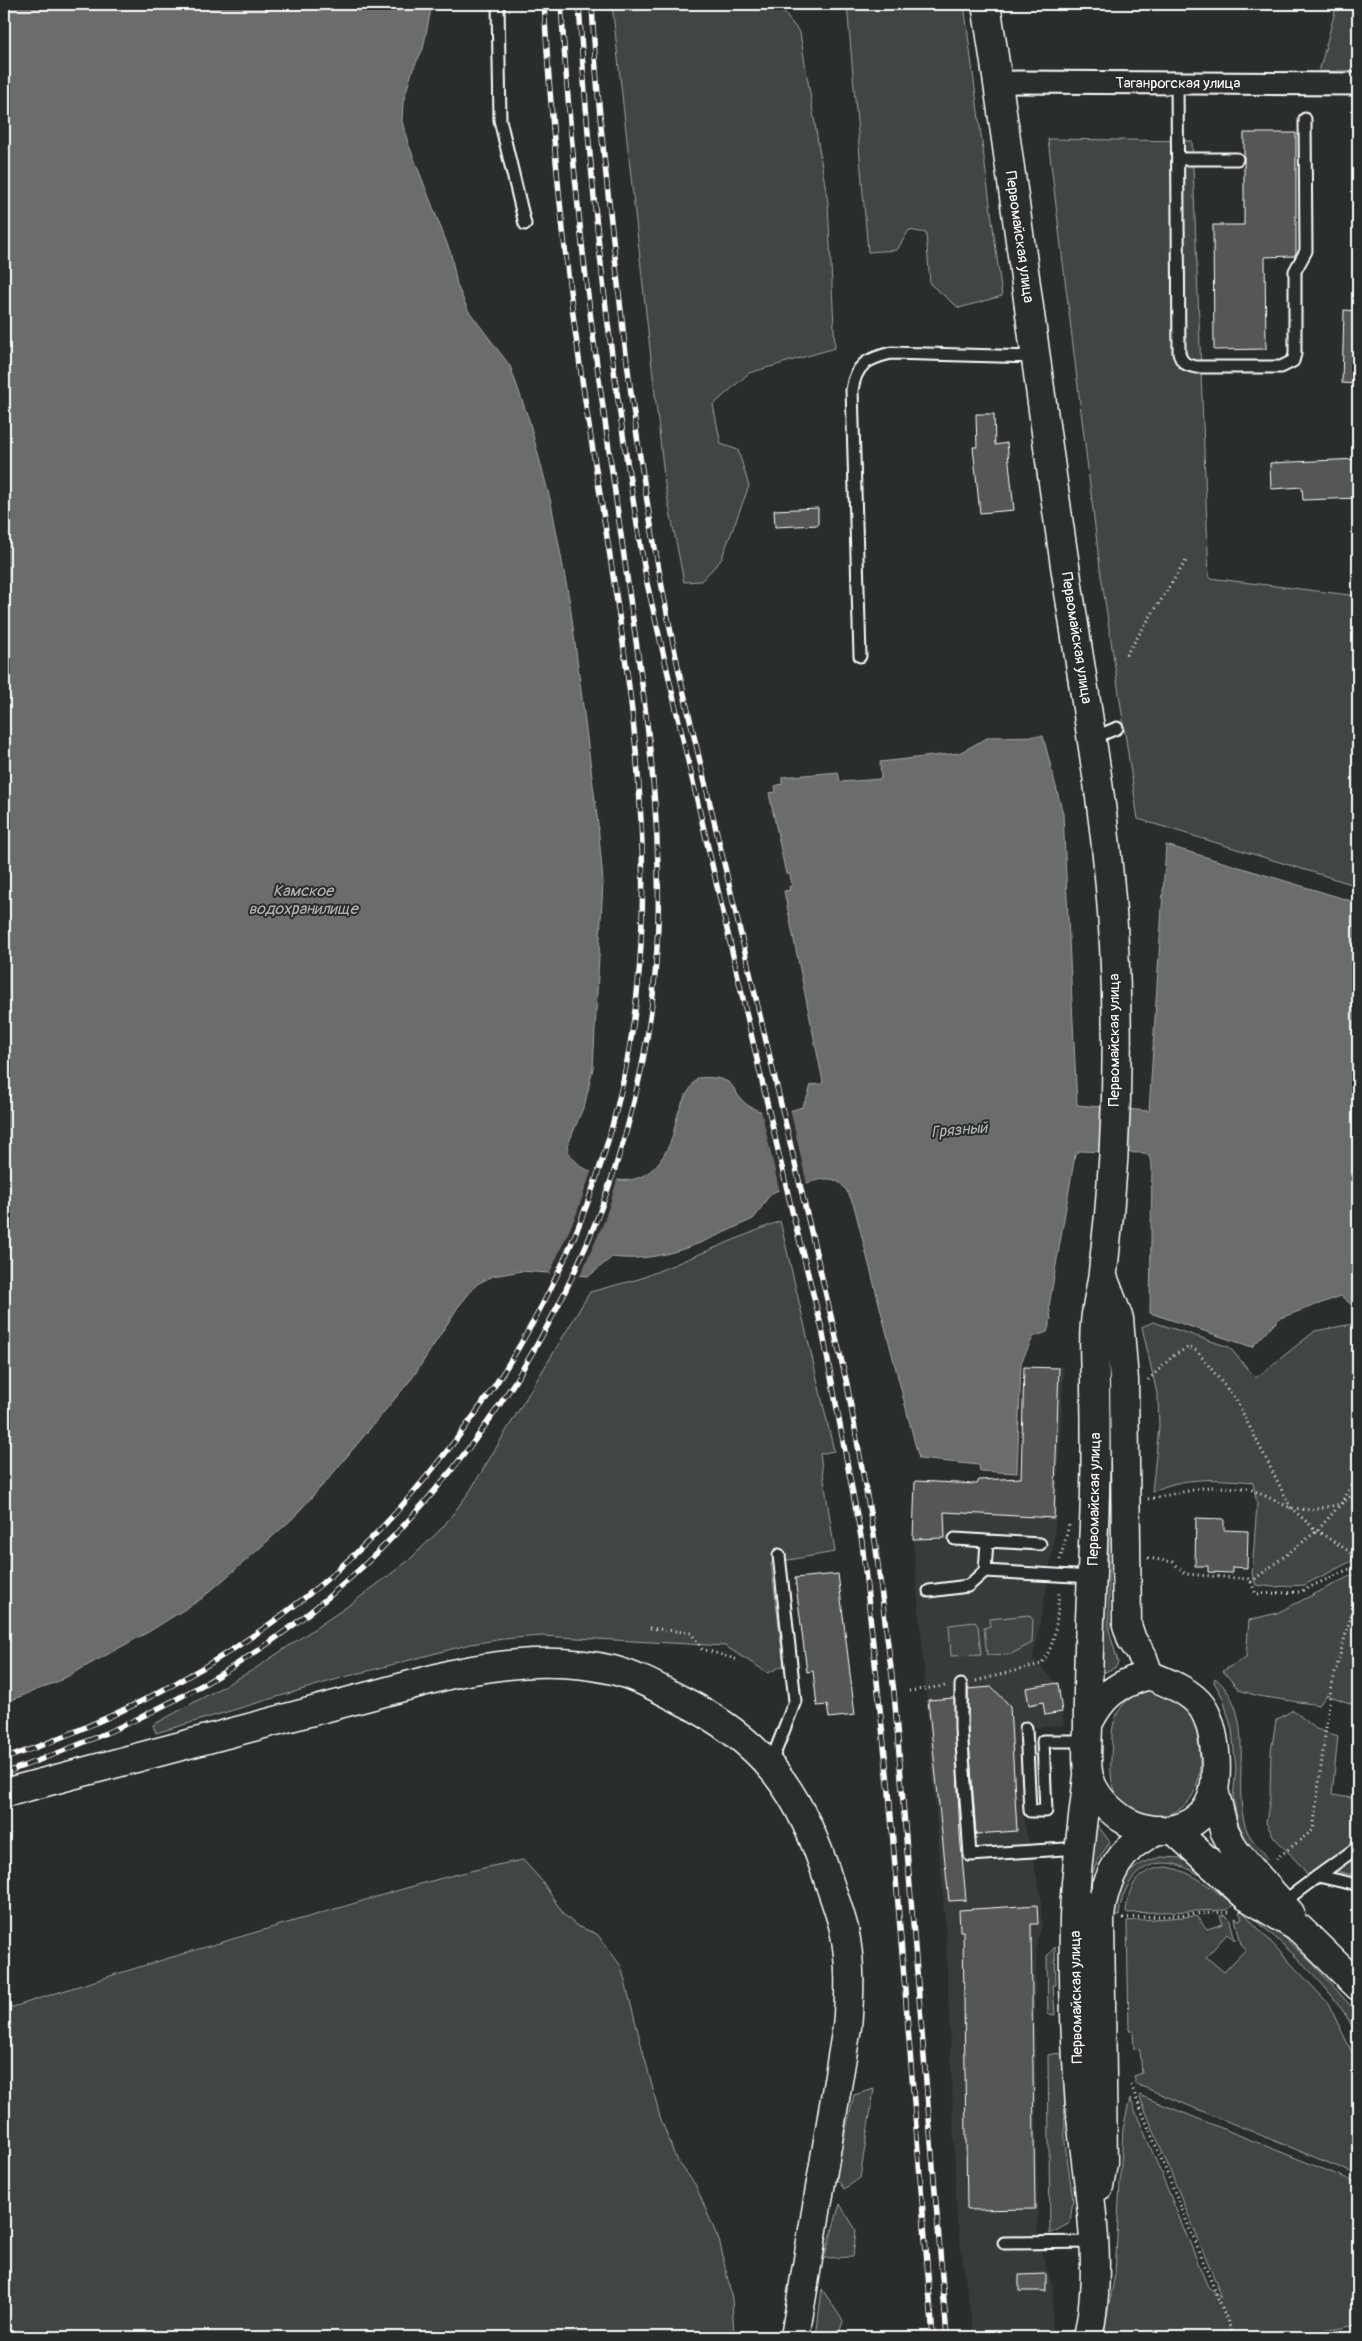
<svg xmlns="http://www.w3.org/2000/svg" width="1362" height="2341" viewBox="0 0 1362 2341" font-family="Pangolin,sans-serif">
	<rect width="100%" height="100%" fill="#2a2d2e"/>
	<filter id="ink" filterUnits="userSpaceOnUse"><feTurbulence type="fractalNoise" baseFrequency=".02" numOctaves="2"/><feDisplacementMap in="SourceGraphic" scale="10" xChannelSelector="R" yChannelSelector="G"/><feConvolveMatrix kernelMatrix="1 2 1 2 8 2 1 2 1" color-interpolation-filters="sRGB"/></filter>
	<g filter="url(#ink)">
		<!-- built -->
		<path fill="#373a3b" d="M 1024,1367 L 1064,1367 L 1055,1530 L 1047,1586 L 1033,1659 L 1059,1685 L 1064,1725 L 1018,1729 L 1023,1817 L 1041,1895 L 1042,1926 L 1037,1941 L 1035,2003 L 1038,2242 L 1053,2287 L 1052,2337 L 974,2337 L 957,2221 L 946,1934 L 913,1539 L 915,1481 L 977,1484 L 979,1480 L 1021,1477 Z"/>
		<!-- green -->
		<path fill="#414445" stroke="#a0a2a2" d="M 612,4 L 777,4 L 800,33 L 828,203 L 835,348 L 749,373 L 713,405 L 721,444 L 738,450 L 749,486 L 721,560 L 701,581 L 684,582 L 665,485 Z
			M 847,4 L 964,4 L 1002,296 L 959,308 L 930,284 L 926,233 L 909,230 L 897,250 L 868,252 Z
			M 1337,4 L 1358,4 L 1358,70 L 1319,72 Z
			M 1048,139 L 1192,141 L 1209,578 L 1358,596 L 1358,886 L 1138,819 L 1100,568 Z
			M 780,1221 L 834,1451 L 820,1454 L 835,1552 L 771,1563 L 784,1665 L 768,1673 L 725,1646 L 541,1636 L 503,1639 L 471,1644 L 341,1678 L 156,1733 L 153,1725 L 253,1670 L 351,1604 L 408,1561 L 443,1527 L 470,1491 L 590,1292 L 639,1279 Z
			M 1153,1322 L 1229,1347 L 1256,1378 L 1315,1331 L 1358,1323 L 1358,1558 L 1304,1585 L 1273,1587 L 1256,1585 L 1252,1574 L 1257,1504 L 1253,1482 C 1219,1479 1183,1476 1152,1492 L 1159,1427 L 1158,1398 L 1142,1327 Z
			M 1105,1518 L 1109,1518 L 1109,1630 L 1118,1662 L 1116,1667 L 1103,1673 Z
			M 1358,1572 L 1358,1706 L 1327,1695 L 1319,1705 L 1258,1696 L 1239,1690 L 1223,1671 L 1246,1657 L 1249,1620 L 1277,1613 Z
			M 1029,1615 L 1033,1620 L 1032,1643 L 1011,1654 L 987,1655 L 984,1628 L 990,1626 L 990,1619 Z
			M 975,1622 L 978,1626 L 981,1655 L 951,1656 L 949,1625 Z
			M 1215,1678 C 1260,1715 1229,1784 1247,1831 C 1251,1840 1262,1850 1268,1858 L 1261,1862 L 1245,1842 L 1238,1822 L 1233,1798 L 1236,1769 L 1232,1730 L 1223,1698 L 1214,1682 Z
			M 1149,1690 L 1162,1692 L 1191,1713 C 1202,1744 1210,1800 1170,1814 C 1158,1819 1148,1818 1137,1812 C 1128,1807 1120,1803 1115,1793 C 1108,1776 1112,1754 1112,1736 C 1113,1711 1126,1696 1149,1690 Z
			M 1293,1710 L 1316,1729 L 1338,1736 L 1332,1795 L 1358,1799 L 1358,1876 L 1322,1868 L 1313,1885 L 1302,1867 L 1274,1837 L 1266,1823 L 1270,1797 L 1271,1752 L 1276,1720 Z
			M 1095,1822 L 1110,1842 L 1097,1862 L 1090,1880 L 1087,1903 Z
			M 1161,1857 L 1180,1858 L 1201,1870 L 1199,1875 C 1158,1848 1124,1869 1119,1916 L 1112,1915 C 1122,1881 1123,1867 1161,1857 Z
			M 523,1860 L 542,1881 L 564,1915 L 577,1926 L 597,1934 L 621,1966 L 660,2117 L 676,2159 L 695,2184 L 720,2243 L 732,2299 L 734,2337 L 4,2337 L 4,2010 C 107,1976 211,1945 315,1915 C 384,1895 453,1872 523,1860 Z
			M 1167,1867 C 1193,1871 1214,1890 1234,1905 L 1226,1910 L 1126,1913 C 1128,1885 1138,1869 1167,1867 Z
			M 1242,1911 L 1328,2003 L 1358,2065 L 1358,2175 L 1136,2084 L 1134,2076 L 1142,2073 L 1140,2050 L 1134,2049 L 1133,2030 L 1129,2030 L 1127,1921 L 1196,1916 L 1207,1929 L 1223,1924 L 1220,1916 L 1226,1915 L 1230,1921 L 1235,1940 L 1227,1934 L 1206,1957 L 1224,1972 L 1246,1949 L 1241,1944 L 1235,1918 L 1239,1920 L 1242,1918 L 1239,1912 Z
			M 1261,1916 L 1312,1963 L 1358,2014 L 1358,2038 C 1337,1991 1294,1955 1257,1921 Z
			M 1055,1947 L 1056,1985 L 1053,1985 L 1055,2015 L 1048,2014 L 1047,1956 Z
			M 1058,2053 L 1063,2055 L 1064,2060 L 1065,2144 L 1073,2199 L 1070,2223 L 1050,2234 L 1048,2055 Z
			M 874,2089 L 860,2178 L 844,2189 L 835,2176 L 854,2095 Z
			M 1139,2095 L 1358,2183 L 1358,2324 L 1324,2330 L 1315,2337 L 1103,2337 L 1115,2274 L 1123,2129 L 1130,2098 L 1208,2287 L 1222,2297 Z
			M 840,2204 L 856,2230 L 853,2257 L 824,2258 Z
			M 822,2289 L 843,2321 L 838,2337 L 816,2337 Z"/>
		<!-- water -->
		<path fill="#6a6c6d" stroke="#a6a7a7" d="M 4,4 L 432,4 L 423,49 L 413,69 L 403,102 L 402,121 L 408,143 L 451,254 L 457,285 L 468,310 L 510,366 L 529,420 L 551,503 L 570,604 L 598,824 L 603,882 L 593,1068 L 585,1103 L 567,1147 C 571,1162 587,1171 600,1176 C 637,1189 659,1172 672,1138 C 675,1128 676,1118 680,1108 C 684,1097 691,1088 697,1078 C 707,1077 719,1077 728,1082 C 733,1085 736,1093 740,1098 C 756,1117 780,1115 802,1107 L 808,1095 L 811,1085 L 821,1084 L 823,1082 L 784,891 L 790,890 L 789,887 L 792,885 L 790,874 L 786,874 L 769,793 L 776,792 L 775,786 L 782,784 L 782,777 L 838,772 L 840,782 L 881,779 L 880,762 L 959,753 L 989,737 L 1043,736 L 1063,814 L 1077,1105 L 1149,1111 L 1166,845 L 1358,903 L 1358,1310 L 1341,1296 L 1280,1318 L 1252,1347 L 1150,1313 L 1152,1165 L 1149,1156 L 1143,1153 L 1079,1151 L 1075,1154 L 1074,1161 L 1049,1306 L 1051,1319 L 1047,1332 L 1033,1337 L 1021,1363 L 1017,1473 L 980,1471 L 979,1465 L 919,1459 L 854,1206 C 841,1173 830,1176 800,1185 C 792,1187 781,1188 774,1192 C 764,1199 761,1211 753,1219 C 708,1240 663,1264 612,1257 L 589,1276 L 521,1271 L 493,1276 L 477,1284 L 458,1307 L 413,1377 L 329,1478 L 292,1519 L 251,1556 L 201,1599 L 150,1631 L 59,1681 L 4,1703 Z"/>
		<!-- pier -->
		<path fill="#2a2d2e" d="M 790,1108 L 807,1185 L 780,1193 L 761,1110 Z
			M 592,1169 L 618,1177 L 604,1222 L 579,1278 L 549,1275 L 577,1213 Z"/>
		<!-- building -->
		<path fill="#555758" stroke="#fff" d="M 1244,133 L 1296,133 L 1296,253 L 1294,256 L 1265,257 L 1266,349 L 1214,350 L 1213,225 L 1244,225 Z
			M 1344,310 L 1358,311 L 1358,384 L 1342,383 Z
			M 976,414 L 994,414 L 995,445 L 1007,443 L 1014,510 L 980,513 L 973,447 L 977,447 Z
			M 1358,459 L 1358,498 L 1303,500 L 1302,487 L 1271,489 L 1270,463 Z
			M 818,508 L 818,525 L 775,527 L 774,510 Z
			M 1024,1367 L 1059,1368 L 1054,1518 L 944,1512 L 945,1538 L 913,1539 L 915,1481 L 977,1484 L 979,1480 L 1021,1478 Z
			M 1196,1518 L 1224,1519 L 1224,1530 L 1248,1531 L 1247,1568 L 1232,1567 L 1232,1573 L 1208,1572 L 1208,1566 L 1195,1566 Z
			M 838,1574 L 855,1715 L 829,1718 L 827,1705 L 817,1706 L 813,1671 L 807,1672 L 795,1578 Z
			M 1058,1683 L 1062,1712 L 1045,1715 L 1043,1702 L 1029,1705 L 1026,1688 Z
			M 992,1687 L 1010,1706 L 1017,1831 L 976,1834 L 968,1729 L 968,1689 Z
			M 954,1698 L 960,1835 L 966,1900 L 949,1901 L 928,1700 Z
			M 1037,1905 L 1038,1924 L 1031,1924 L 1035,2209 L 967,2210 L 963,1931 L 960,1931 L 959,1910 Z
			M 1046,2274 L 1046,2291 L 1019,2291 L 1019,2275 Z"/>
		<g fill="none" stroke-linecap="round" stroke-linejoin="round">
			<defs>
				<path id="lane" d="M 498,4 L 500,120 L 525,224
					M 1177,83 L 1179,352 C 1181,363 1186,365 1196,367 L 1281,367 L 1293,361 L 1295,354 L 1295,271 L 1306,251 L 1305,119
					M 1178,159 L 1237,159
					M 860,656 L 852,390 C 856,364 867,359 891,353 L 1036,357
					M 1093,738 L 1117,728
					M 955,1539 L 987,1541
					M 1040,1544 L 987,1541 L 985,1571 L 1092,1577
					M 929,1591 L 968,1586 L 985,1571
					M 961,1685 L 961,1729 L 970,1855 L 1080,1848
					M 1026,1728 L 1030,1811 L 1046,1811 L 1043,1741 L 1088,1741
					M 770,1765 L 795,1701 L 779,1555
					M 1318,1876 L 1358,1847
					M 1282,1903 L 1318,1876 L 1358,1885
					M 1004,2243 L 1095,2242"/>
				<path id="street" d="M 998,82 L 1358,84"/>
				<path id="secondary" d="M 1214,1790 L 1224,1830 L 1235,1851 L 1290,1913
					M 1174,1830 L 1246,1896 L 1300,1929 L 1358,1986"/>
				<path id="primary" d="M 986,4 C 1016,195 1038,387 1067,579 C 1085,701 1108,821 1114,945 C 1120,1053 1116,1164 1103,1272 C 1101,1289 1096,1306 1095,1324 C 1093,1345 1095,1366 1095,1387 C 1096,1440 1096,1492 1093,1545 C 1091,1605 1087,1665 1088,1724 C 1088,1741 1085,1761 1089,1777 C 1094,1794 1107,1808 1121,1818 C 1149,1837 1196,1836 1211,1800 C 1220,1777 1216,1728 1202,1707 C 1191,1691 1166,1682 1149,1675 C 1117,1684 1102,1695 1088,1724
					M 1103,1277 L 1119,1319 L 1124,1380 L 1127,1625 L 1132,1640 L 1142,1655 L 1149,1675
					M 4,1793 L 452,1674 C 505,1663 560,1657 613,1670 C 636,1676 658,1688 679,1699 C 764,1741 801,1792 829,1882 C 834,1897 840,1913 844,1929 C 851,1962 850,1993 847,2027 L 795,2337
					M 1099,2186 L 1103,2163 L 1100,1918 C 1102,1894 1111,1867 1128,1850 C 1135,1842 1146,1837 1154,1831
					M 1088,2337 C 1106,2256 1084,2174 1079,2092 C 1075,2034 1073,1976 1074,1918 C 1075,1870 1083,1822 1088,1775"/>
			</defs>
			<!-- lane casing -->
			<use href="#lane" stroke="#fff" stroke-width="15"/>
			<!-- street casing -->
			<use href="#street" stroke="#fff" stroke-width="25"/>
			<!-- secondary casing -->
			<use href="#secondary" stroke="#fff" stroke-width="31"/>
			<!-- primary casing -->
			<use href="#primary" stroke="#fff" stroke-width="31"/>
			<!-- path -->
			<path stroke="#fff" stroke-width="3" stroke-dasharray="1 4" stroke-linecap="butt" d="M 1126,655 L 1187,559
				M 1148,1380 L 1174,1355 L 1189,1347 L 1197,1351 L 1236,1400 L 1291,1508 L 1317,1531 L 1358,1557
				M 1148,1499 L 1208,1487 L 1248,1488 L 1291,1508 L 1312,1510 L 1341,1504 L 1358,1490
				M 1148,1558 L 1173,1562 L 1185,1574 L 1248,1579 L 1251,1582
				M 1060,1560 L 1069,1525
				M 1251,1582 L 1317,1531 L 1341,1504 L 1358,1472
				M 1251,1582 L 1256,1594 L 1299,1592 L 1358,1565
				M 650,1628 L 691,1633 L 702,1649 L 738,1660
				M 976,1681 L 1041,1664 C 1057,1645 1057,1615 1059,1591
				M 909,1691 L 945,1686
				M 1276,1859 L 1313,1830 L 1331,1688 L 1358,1589
				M 1123,1918 L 1229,1912
				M 1131,2085 L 1234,2337"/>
			<!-- lane -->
			<use href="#lane" stroke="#2a2d2e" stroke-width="11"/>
			<!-- street -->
			<use href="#street" stroke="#2a2d2e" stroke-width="21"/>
			<!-- secondary -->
			<use href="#secondary" stroke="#2a2d2e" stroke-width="28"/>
			<!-- primary -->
			<use href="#primary" stroke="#2a2d2e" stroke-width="28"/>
			<defs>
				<path id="rail" d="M 579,4 C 590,198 613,391 647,583 L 792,1211 L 822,1329 L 862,1542 L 889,1792 L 933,2337
					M 592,4 C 596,94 607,184 617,275 C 631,411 652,547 681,681 L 847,1384 L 875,1541 L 894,1692 L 947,2337
					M 4,1759 C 133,1714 256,1648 356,1553 C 394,1518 426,1478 458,1437 C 567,1295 632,1123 641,944 C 651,766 614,588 587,413 C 566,277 552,140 544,4
					M 4,1773 C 100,1739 190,1699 273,1640 C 499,1479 651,1201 658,923 C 661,819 647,715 632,613 C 622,544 613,475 603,407 C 583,273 570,138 561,4"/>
			</defs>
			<!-- rail casing -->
			<use href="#rail" stroke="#fff" stroke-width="5.5"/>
			<!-- rail -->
			<use href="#rail" stroke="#2a2d2e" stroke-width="4" stroke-dasharray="11" stroke-linecap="butt"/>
		</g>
	</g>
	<g text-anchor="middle" stroke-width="4" stroke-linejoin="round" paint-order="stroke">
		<!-- street labels -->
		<g font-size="15" fill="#fff" stroke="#2a2d2e">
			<text x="1178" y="88">Таганрогская улица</text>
			<text transform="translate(1020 237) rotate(82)" y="5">Первомайская улица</text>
			<text transform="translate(1077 638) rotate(81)" y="5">Первомайская улица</text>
			<text transform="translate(1114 1040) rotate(-90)" y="5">Первомайская улица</text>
			<text transform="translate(1094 1499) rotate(-89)" y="5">Первомайская улица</text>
			<text transform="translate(1076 1997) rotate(-91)" y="5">Первомайская улица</text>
		</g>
		<!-- water labels -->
		<g font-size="16" font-style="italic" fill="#b4b6b6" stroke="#2a2d2e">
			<text x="303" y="896">Камское<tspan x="303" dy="18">водохранилище</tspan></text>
			<text transform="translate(959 1129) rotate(-5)" y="6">Грязный</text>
		</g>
	</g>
	<!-- margin -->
	<rect width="1362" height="2341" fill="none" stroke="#2a2d2e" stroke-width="20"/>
	<rect x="10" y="10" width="1342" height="2321" fill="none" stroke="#fff" stroke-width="2" filter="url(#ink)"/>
</svg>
